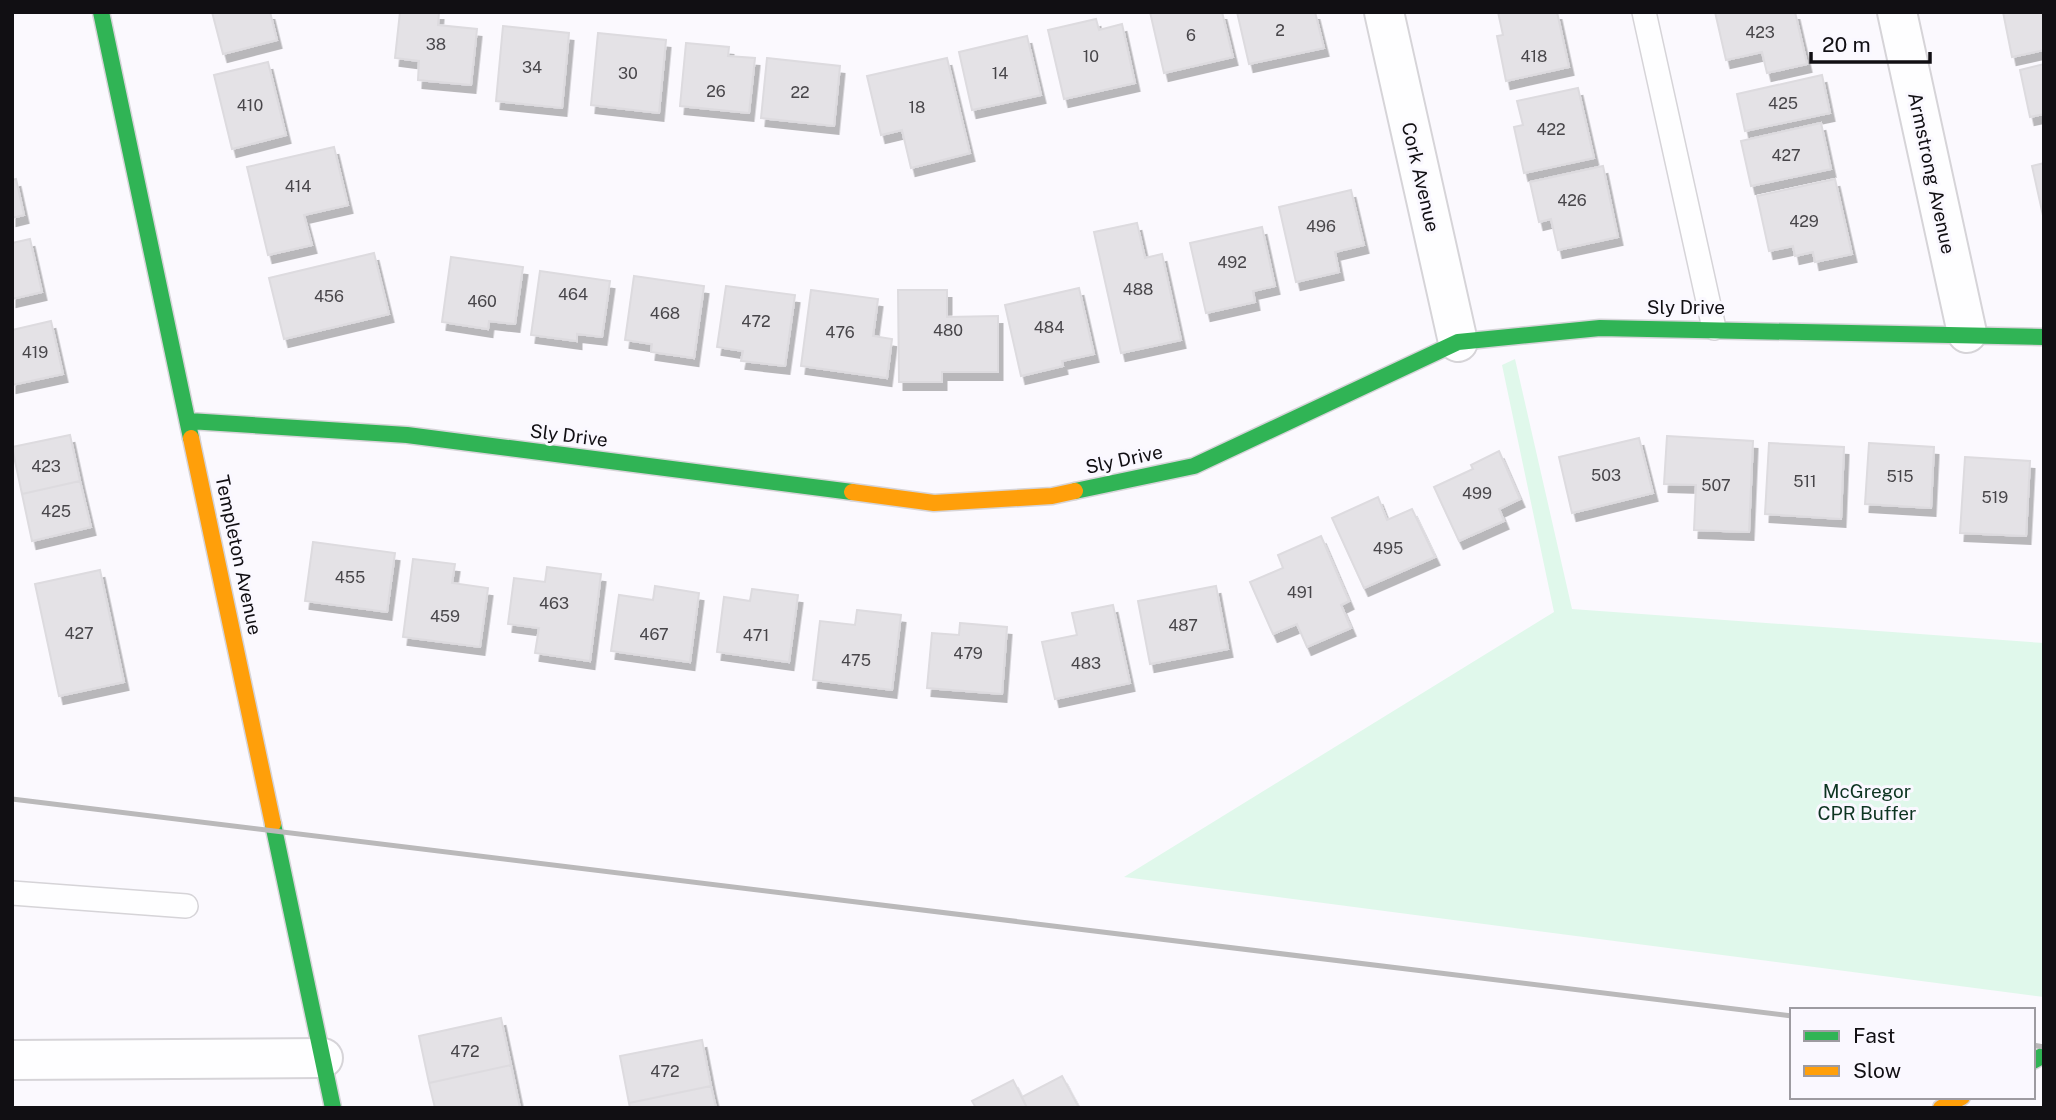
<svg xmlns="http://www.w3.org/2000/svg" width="2056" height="1120" viewBox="0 0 2056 1120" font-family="'Public Sans',sans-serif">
	<defs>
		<filter id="shadow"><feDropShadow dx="4.5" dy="8" stdDeviation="0" flood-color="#0004"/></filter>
	</defs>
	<rect width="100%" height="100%" fill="#fbf9fe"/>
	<!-- green -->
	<path fill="#e0f8eb" d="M 1515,359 L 1572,609 L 2044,643 L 2044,997 L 1124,877 L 1554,612 L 1502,365 Z"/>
	<!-- building -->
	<path fill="#e4e2e6" stroke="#dddbdf" stroke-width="2" filter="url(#shadow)" d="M 212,12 L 270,12 L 277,40 L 223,54 Z
		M 400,12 L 439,12 L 438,25 L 477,29 L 471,85 L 418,80 L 419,61 L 395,58 Z
		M 1150,12 L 1222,12 L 1233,57 L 1164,73 Z
		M 1237,12 L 1315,12 L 1324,48 L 1249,64 Z
		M 1498,12 L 1557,12 L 1569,67 L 1506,81 L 1497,36 L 1503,35 Z
		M 1715,12 L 1795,12 L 1807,64 L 1767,73 L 1762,52 L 1726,60 Z
		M 2003,12 L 2044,12 L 2044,50 L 2012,57 Z
		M 1096,19 L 1099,30 L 1122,24 L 1135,83 L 1064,99 L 1048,30 Z
		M 503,26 L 569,33 L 562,108 L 496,101 Z
		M 598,33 L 666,40 L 659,113 L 591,105 Z
		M 1027,36 L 1041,95 L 972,110 L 959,52 Z
		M 686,43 L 729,47 L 728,56 L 755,58 L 749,113 L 680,106 Z
		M 767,58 L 840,66 L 834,126 L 761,118 Z
		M 947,58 L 970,153 L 911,168 L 902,130 L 881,135 L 867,76 Z
		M 268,62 L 286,135 L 232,149 L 214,75 Z
		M 2044,64 L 2044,114 L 2030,117 L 2020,70 Z
		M 1822,75 L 1830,113 L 1745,131 L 1737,94 Z
		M 1578,88 L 1594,158 L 1524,173 L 1514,127 L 1523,125 L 1517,101 Z
		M 1821,123 L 1831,169 L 1751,186 L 1741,141 Z
		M 334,147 L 348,205 L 304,215 L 312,245 L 268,255 L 247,167 Z
		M 2044,163 L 2044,220 L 2032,166 Z
		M 1603,166 L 1618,237 L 1558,250 L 1551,219 L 1539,222 L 1530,182 Z
		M 16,179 L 24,215 L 12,218 L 12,180 Z
		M 1835,179 L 1852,254 L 1815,262 L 1813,252 L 1795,256 L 1793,246 L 1769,251 L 1757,196 Z
		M 1351,190 L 1364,245 L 1335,252 L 1339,272 L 1296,282 L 1279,207 Z
		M 1137,223 L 1145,258 L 1162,254 L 1181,340 L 1121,353 L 1094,232 Z
		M 1262,227 L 1275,286 L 1253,291 L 1255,302 L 1206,313 L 1190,243 Z
		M 30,239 L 42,292 L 12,299 L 12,243 Z
		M 374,253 L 389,314 L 284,339 L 269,278 Z
		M 451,257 L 523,267 L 515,324 L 489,321 L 488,329 L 442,322 Z
		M 540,271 L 610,281 L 602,337 L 577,334 L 577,341 L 531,335 Z
		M 634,276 L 704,286 L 694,358 L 651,352 L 652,344 L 625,340 Z
		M 726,286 L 795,295 L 785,366 L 741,361 L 743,351 L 717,347 Z
		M 1079,288 L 1094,354 L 1062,361 L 1063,366 L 1021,376 L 1005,305 Z
		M 811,290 L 878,299 L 873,336 L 892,339 L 887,378 L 801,366 Z
		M 898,290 L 947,290 L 947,317 L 998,316 L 998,372 L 942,372 L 942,382 L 899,382 Z
		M 51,321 L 63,374 L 12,385 L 12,330 Z
		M 70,435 L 80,481 L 22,494 L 12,447 Z
		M 1667,436 L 1753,441 L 1749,532 L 1694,530 L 1696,485 L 1664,484 Z
		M 1639,438 L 1653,493 L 1572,513 L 1559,457 Z
		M 1769,443 L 1844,447 L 1841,519 L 1765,514 Z
		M 1869,443 L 1934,447 L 1931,508 L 1865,504 Z
		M 1499,451 L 1520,499 L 1499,509 L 1504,521 L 1459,541 L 1434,487 L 1473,469 L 1471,465 Z
		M 1965,457 L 2030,461 L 2026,536 L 1960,533 Z
		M 80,481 L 91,527 L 32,541 L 22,494 Z
		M 1378,497 L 1387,520 L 1412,509 L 1435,557 L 1364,588 L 1332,518 Z
		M 1321,536 L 1349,601 L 1341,605 L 1351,628 L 1307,647 L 1297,624 L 1273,634 L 1250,582 L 1283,568 L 1278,555 Z
		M 313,542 L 395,553 L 387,612 L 305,601 Z
		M 413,559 L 455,564 L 452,583 L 488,588 L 480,647 L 403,637 Z
		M 547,567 L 601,574 L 590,661 L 535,653 L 539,628 L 508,624 L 514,578 L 545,582 Z
		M 100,570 L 124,682 L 59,696 L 35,584 Z
		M 655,586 L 699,593 L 690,662 L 611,651 L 619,595 L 653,600 Z
		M 1216,586 L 1228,649 L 1150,664 L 1138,601 Z
		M 752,589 L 798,595 L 789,662 L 717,652 L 724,597 L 750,601 Z
		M 1113,605 L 1130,683 L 1055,699 L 1042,642 L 1077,635 L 1072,613 Z
		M 857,610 L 901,615 L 892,690 L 813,680 L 820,621 L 855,625 Z
		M 960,623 L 1007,627 L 1002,694 L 927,688 L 932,633 L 959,635 Z
		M 501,1018 L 511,1065 L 429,1083 L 419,1036 Z
		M 702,1040 L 711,1086 L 629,1103 L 620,1056 Z
		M 511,1065 L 520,1108 L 435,1108 L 429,1083 Z
		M 1062,1076 L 1079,1108 L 1027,1108 L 1022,1097 Z
		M 1013,1080 L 1027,1108 L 976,1108 L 972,1101 Z
		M 711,1086 L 716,1108 L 630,1108 L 629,1103 Z"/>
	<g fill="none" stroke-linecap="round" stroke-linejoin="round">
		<defs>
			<path id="lane" d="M 1644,12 L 1714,328
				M 12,893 L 186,906"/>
			<path id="street" d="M 1384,12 L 1458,342
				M 1897,12 L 1967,333
				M 12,1060 L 323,1058"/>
			<path id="fast" d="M 101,12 L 191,438
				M 189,421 L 407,435 L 852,492
				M 1075,491 L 1194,466 L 1458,342 L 1600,328 L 2044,337
				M 273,824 L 333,1108
				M 2033,1061 L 2044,1055"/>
			<path id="slow" d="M 191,438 L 273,824
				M 852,492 L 934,503 L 1052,496 L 1075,491
				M 1941,1108 L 1962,1097"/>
		</defs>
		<!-- lane casing -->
		<use href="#lane" stroke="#d6d4d8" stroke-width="26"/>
		<!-- street casing -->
		<use href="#street" stroke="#d6d4d8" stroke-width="42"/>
		<!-- fast casing -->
		<use href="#fast" stroke="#d6d4d8" stroke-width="19"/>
		<!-- slow casing -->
		<use href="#slow" stroke="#d6d4d8" stroke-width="19"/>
		<!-- lane -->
		<use href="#lane" stroke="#fefeff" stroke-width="23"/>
		<!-- street -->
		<use href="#street" stroke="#fefeff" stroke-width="38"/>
		<!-- fast -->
		<use href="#fast" stroke="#30b455" stroke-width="16"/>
		<!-- slow -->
		<use href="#slow" stroke="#ff9f0a" stroke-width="16"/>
		<!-- rail -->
		<path stroke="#bab9ba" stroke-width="5" d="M 12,799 L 1792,1016
			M 2033,1045 L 2044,1047"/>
	</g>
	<g text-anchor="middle" stroke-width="6" stroke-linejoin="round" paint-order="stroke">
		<!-- number labels -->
		<g font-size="16" fill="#48464a">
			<text x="1280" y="36">2</text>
			<text x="1760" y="38">423</text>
			<text x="1191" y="41">6</text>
			<text x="436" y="50">38</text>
			<text x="1091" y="62">10</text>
			<text x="1534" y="62">418</text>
			<text x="532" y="73">34</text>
			<text x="628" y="79">30</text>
			<text x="1000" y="79">14</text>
			<text x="716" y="97">26</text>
			<text x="800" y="98">22</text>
			<text x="1783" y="109">425</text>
			<text x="250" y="111">410</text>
			<text x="917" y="113">18</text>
			<text x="1551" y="135">422</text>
			<text x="1786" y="161">427</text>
			<text x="298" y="192">414</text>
			<text x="1572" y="206">426</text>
			<text x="1804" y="227">429</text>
			<text x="1321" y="232">496</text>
			<text x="1232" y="268">492</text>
			<text x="1138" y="295">488</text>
			<text x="573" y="300">464</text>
			<text x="329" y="302">456</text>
			<text x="482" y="307">460</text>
			<text x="665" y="319">468</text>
			<text x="756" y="327">472</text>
			<text x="1049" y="333">484</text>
			<text x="948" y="336">480</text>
			<text x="840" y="338">476</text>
			<text x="35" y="358">419</text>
			<text x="46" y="472">423</text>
			<text x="1606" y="481">503</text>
			<text x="1900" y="482">515</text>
			<text x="1805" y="487">511</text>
			<text x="1716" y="491">507</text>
			<text x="1477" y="499">499</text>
			<text x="1995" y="503">519</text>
			<text x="56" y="517">425</text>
			<text x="1388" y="554">495</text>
			<text x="350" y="583">455</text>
			<text x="1300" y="598">491</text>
			<text x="554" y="609">463</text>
			<text x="445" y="622">459</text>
			<text x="1183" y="631">487</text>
			<text x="79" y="639">427</text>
			<text x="654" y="640">467</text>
			<text x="756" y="641">471</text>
			<text x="968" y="659">479</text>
			<text x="856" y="666">475</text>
			<text x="1086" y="669">483</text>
			<text x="465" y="1057">472</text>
			<text x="665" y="1077">472</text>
		</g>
		<!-- street labels -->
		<g font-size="19" fill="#110f13" stroke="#faf8ff">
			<text transform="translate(1932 173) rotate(78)" y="7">Armstrong Avenue</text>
			<text transform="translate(1421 177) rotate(77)" y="7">Cork Avenue</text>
			<text x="1686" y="314">Sly Drive</text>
			<text transform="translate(569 435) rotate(7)" y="7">Sly Drive</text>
			<text transform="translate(1124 459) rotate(-12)" y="7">Sly Drive</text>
			<text transform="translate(239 555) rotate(78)" y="7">Templeton Avenue</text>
		</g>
		<!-- park labels -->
		<g font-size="19" fill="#0d3421" stroke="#faf8ff">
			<text x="1867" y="798">McGregor<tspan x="1867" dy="22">CPR Buffer</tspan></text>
		</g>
	</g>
	<!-- border -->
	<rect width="2056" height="1120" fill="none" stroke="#110f13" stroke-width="28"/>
	<!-- legend -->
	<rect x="1790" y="1008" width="245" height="91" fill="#faf8ff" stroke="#9d9ba1" stroke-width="2"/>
	<rect x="1804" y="1031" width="35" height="10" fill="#30b455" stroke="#9d9ba1" stroke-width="2"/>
	<text x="1853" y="1043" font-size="21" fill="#110f13">Fast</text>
	<rect x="1804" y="1066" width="35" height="10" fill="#ff9f0a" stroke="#9d9ba1" stroke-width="2"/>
	<text x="1853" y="1078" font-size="21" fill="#110f13">Slow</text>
	<!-- scale -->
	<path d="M1811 52v10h119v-10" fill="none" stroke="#110f13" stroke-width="3.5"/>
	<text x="1822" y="52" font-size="21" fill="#110f13" stroke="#faf8ff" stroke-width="5" paint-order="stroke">20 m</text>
</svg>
